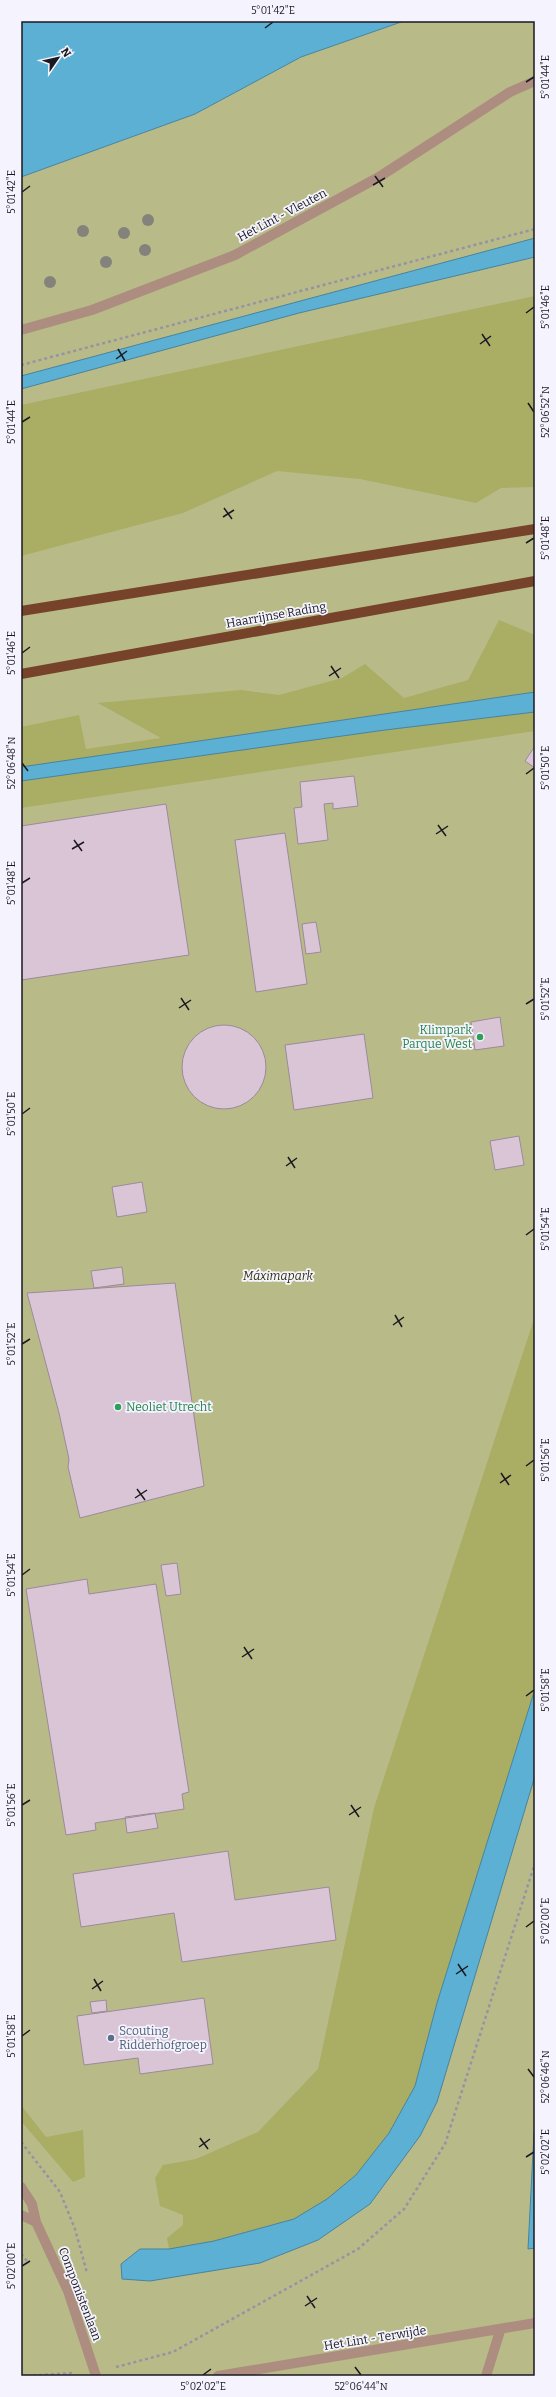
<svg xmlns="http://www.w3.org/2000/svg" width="556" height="2397" viewBox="0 0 556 2397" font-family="Bitter,serif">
	<rect width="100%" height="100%" fill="#e8e5fc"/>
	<!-- green -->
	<path fill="#b8bb88" d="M 404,21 L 535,21 L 535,2376 L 21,2376 L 21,177 L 195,114 L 301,57 Z"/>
	<!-- forest -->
	<path fill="#aaad64" d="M 535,296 L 535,487 L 501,488 L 476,503 L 360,479 L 277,471 L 183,513 L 21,556 L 21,405 Z
		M 499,620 L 535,635 L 535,692 L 21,767 L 21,727 L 79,715 L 86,749 L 161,738 L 98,703 L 241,690 L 279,695 L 342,678 L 365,664 L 404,698 L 468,680 Z
		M 535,712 L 535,731 L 21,808 L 21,781 L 385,730 Z
		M 535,1316 L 535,1689 L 437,2003 L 415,2086 L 389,2133 L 356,2175 L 327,2199 L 294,2219 L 214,2241 L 169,2249 L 167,2238 L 183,2225 L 183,2215 L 160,2206 L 155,2178 L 163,2165 L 196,2159 L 258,2132 L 318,2069 L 374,1808 Z
		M 21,2105 L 46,2137 L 83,2130 L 85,2177 L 73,2182 L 21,2121 Z"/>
	<!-- water -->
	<path fill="#5cb0d3" stroke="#48839e" d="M 21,21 L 404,21 L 301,57 L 195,114 L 21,177 Z
		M 535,238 L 535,257 L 299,313 L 21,389 L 21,376 Z
		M 535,692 L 535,712 L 385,730 L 21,781 L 21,767 Z
		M 535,1689 L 535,1776 L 437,2102 L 420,2136 L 370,2204 L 318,2240 L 260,2263 L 150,2281 L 122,2279 L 121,2264 L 140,2249 L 169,2249 L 214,2241 L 294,2219 L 327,2199 L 356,2175 L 389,2133 L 415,2086 L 437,2003 Z
		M 535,2128 L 535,2248 L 528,2249 L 534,2133 Z"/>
	<!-- building -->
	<path fill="#d9c5d6" stroke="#9c8a9a" d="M 535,746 L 535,768 L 525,761 Z
		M 354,776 L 358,806 L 333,809 L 333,803 L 324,804 L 328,840 L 298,844 L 294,808 L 302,807 L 300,782 Z
		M 166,804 L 189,955 L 21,980 L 21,826 Z
		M 285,833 L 307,984 L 256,992 L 235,840 Z
		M 316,922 L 321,952 L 306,954 L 302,924 Z
		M 500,1017 L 504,1046 L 475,1050 L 471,1022 Z
		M182 1067a42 42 0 1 1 84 0a42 42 0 1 1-84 0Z
		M 364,1034 L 373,1098 L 294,1110 L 285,1045 Z
		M 519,1136 L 524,1165 L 495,1170 L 490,1141 Z
		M 142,1182 L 147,1212 L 117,1217 L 112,1187 Z
		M 122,1267 L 124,1284 L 94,1288 L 91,1271 Z
		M 175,1283 L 204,1486 L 80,1518 L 68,1467 L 69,1459 L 59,1413 L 27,1293 Z
		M 177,1563 L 181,1594 L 166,1596 L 161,1565 Z
		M 87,1579 L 89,1594 L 156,1584 L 189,1792 L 182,1794 L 184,1809 L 95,1823 L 96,1830 L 66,1835 L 26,1589 Z
		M 155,1813 L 158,1828 L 127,1833 L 125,1817 Z
		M 228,1851 L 235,1900 L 329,1887 L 336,1940 L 182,1962 L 174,1913 L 81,1927 L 73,1874 Z
		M 204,1998 L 213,2064 L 140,2074 L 138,2058 L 84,2065 L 77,2016 Z
		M 106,2000 L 107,2011 L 92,2013 L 90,2002 Z"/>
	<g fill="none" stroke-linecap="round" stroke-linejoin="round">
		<!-- path -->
		<path stroke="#9593a4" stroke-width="2.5" stroke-dasharray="3 3" stroke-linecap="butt" d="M 21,365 L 535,229
			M 21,2142 L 60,2192 L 75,2229 L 87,2273
			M 21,2254 L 27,2261
			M 116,2367 L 173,2352 L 358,2249 L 404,2209 L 445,2144 L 535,1863
			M 27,2376 L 72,2373"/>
		<!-- minor -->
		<path stroke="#ad8d80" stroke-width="10" d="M 21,330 L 92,310 L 235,255 L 379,177 L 510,92 L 535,81
			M 21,2187 L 32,2204 L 36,2222 L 68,2291 L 96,2376
			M 21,2215 L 36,2222
			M 218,2376 L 535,2323
			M 486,2376 L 500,2331"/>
		<!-- major -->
		<path stroke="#76422a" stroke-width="10" d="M 21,611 L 535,529
			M 21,674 L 535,581"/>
	</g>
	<!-- trees -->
	<g fill="#83837b">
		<circle cx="148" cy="220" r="6"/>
		<circle cx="83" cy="231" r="6"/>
		<circle cx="124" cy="233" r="6"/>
		<circle cx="145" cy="250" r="6"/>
		<circle cx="106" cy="262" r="6"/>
		<circle cx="50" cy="282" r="6"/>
	</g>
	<!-- ticks -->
	<path fill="none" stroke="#1a1921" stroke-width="1.5" d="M 265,28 L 273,22M 526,82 L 534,77M 375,176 L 383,187M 373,185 L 385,178M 22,192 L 30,186M 526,313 L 534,307M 482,334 L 490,346M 480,344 L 491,336M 118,349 L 125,361M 116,359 L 127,351M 528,403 L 534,412M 22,422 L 30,417M 224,508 L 232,519M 223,517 L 234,510M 526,543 L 534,538M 22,653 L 30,647M 331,666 L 339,678M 329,676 L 341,668M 22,763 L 28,771M 526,774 L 534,768M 438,825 L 446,836M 436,834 L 448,826M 74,840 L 82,851M 72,849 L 84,842M 22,883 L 30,878M 181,998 L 189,1010M 526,1004 L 534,999M 179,1008 L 191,1000M 22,1114 L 30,1108M 288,1157 L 295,1168M 286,1166 L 297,1158M 526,1235 L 534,1229M 395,1315 L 402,1327M 393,1325 L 404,1317M 22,1344 L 30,1339M 526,1466 L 534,1460M 501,1473 L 509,1485M 500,1483 L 511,1475M 137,1489 L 145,1500M 135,1498 L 147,1490M 22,1575 L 30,1569M 244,1647 L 252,1659M 242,1657 L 254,1649M 526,1696 L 534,1690M 22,1805 L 30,1800M 351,1805 L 359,1817M 349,1815 L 361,1807M 526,1927 L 534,1921M 458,1964 L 466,1976M 456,1974 L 468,1966M 94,1979 L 101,1991M 92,1989 L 103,1981M 22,2036 L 30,2030M 528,2069 L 534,2077M 200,2138 L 208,2149M 199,2147 L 210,2139M 526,2157 L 534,2152M 22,2266 L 30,2261M 307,2296 L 315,2308M 305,2306 L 317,2298M 355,2367 L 361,2375M 203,2375 L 211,2369"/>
	<!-- markers -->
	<g fill="#2e9e5b" stroke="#f5f4fe" stroke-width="1.5">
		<circle cx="480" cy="1037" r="4"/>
		<circle cx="118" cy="1407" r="4"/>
	</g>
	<circle fill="#5c6f8a" stroke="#f5f4fe" stroke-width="1.5" cx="111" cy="2038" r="4"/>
	<g text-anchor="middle" stroke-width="3.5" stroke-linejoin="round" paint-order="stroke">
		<!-- street labels -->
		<g font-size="12" fill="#1a1921" stroke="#f5f4fe">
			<text transform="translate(282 215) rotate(-28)" y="4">Het Lint - Vleuten</text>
			<text transform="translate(276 615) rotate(-10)" y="4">Haarrijnse Rading</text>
			<text transform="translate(80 2294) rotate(69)" y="4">Componistenlaan</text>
			<text transform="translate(375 2338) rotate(-9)" y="4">Het Lint - Terwijde</text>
		</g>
		<!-- leisure labels -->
		<g font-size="12" fill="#27864d" stroke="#f5f4fe" text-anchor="end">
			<text x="472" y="1034">Klimpark<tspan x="472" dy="14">Parque West</tspan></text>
			<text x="126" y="1411" text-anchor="start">Neoliet Utrecht</text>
		</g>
		<!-- park labels -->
		<g font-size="12" font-style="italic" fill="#313211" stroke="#f5f4fe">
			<text x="278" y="1280">Máximapark</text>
		</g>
		<!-- service labels -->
		<g font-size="12" fill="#4e5e75" stroke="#f5f4fe" text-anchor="start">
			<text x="119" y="2035">Scouting<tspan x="119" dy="14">Ridderhofgroep</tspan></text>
		</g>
	</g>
	<!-- border -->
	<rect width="556" height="2397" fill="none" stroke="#f5f4fe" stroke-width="44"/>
	<!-- north arrow -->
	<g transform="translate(58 58) rotate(56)" stroke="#f5f4fe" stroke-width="3" paint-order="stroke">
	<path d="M0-3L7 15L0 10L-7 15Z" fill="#1a1921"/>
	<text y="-6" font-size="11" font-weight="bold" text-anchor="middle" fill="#1a1921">N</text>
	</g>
	<rect x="22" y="22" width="512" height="2353" fill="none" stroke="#1a1921" stroke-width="1.5"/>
	<g font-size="10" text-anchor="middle" fill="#1a1921">
		<text x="273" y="14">5°01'42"E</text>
		<text transform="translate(545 77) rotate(-90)" y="4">5°01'44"E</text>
		<text transform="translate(11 192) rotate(-90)" y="4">5°01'42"E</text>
		<text transform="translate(545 307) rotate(-90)" y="4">5°01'46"E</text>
		<text transform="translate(545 412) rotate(-90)" y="4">52°06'52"N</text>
		<text transform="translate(11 422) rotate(-90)" y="4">5°01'44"E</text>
		<text transform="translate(545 538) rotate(-90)" y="4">5°01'48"E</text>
		<text transform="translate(11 653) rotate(-90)" y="4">5°01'46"E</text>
		<text transform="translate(11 763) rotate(-90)" y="4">52°06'48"N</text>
		<text transform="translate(545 768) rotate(-90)" y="4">5°01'50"E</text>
		<text transform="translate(11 883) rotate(-90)" y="4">5°01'48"E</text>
		<text transform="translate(545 999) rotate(-90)" y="4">5°01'52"E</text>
		<text transform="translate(11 1114) rotate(-90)" y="4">5°01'50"E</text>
		<text transform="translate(545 1229) rotate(-90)" y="4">5°01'54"E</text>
		<text transform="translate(11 1344) rotate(-90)" y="4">5°01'52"E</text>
		<text transform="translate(545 1460) rotate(-90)" y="4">5°01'56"E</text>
		<text transform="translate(11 1575) rotate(-90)" y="4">5°01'54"E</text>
		<text transform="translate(545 1690) rotate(-90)" y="4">5°01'58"E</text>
		<text transform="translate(11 1805) rotate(-90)" y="4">5°01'56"E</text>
		<text transform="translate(545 1921) rotate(-90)" y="4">5°02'00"E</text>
		<text transform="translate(11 2036) rotate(-90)" y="4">5°01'58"E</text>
		<text transform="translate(545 2077) rotate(-90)" y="4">52°06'46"N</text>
		<text transform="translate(545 2152) rotate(-90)" y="4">5°02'02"E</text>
		<text transform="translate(11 2266) rotate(-90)" y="4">5°02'00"E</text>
		<text x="203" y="2390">5°02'02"E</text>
		<text x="361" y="2390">52°06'44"N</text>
	</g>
</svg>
